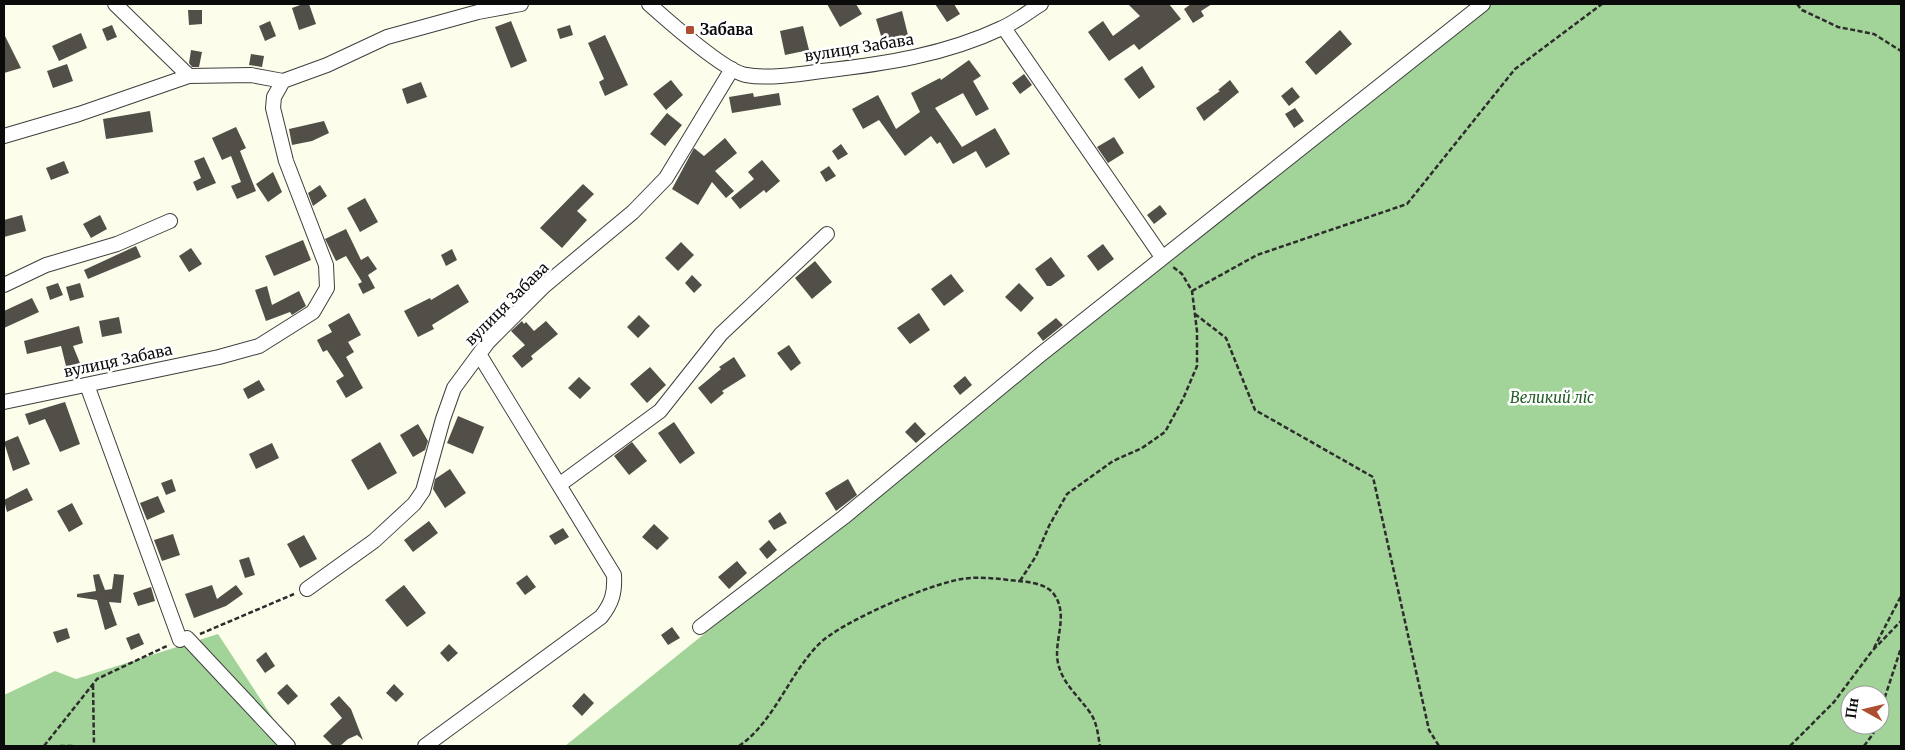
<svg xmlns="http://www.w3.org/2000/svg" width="1905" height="750" viewBox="0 0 1905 750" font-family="Merriweather,serif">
	<rect width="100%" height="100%" fill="#fcfdeb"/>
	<!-- forest -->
	<path fill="#a2d398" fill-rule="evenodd" d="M 1486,4 L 1901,4 L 1901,746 L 565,746 ZM 1850,695 L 1880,695 L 1880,725 L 1850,725 Z
		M 218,634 L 291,746 L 4,746 L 4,695 L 55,671 L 76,679 Z"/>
	<!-- building -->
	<path fill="#524f48" d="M 303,4 L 309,4 L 316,24 L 299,30 L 292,8 Z
		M 827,4 L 856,4 L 862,14 L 840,27 Z
		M 935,4 L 954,4 L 960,14 L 947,22 Z
		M 1128,4 L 1169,4 L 1181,19 L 1139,50 L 1134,44 L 1109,61 L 1088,32 L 1103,21 L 1113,36 L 1140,16 Z
		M 1191,4 L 1212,4 L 1201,11 L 1204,16 L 1193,23 L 1184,9 Z
		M 188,10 L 202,10 L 202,24 L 189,25 Z
		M 902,11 L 909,39 L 884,46 L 876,19 Z
		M 270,21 L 276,36 L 265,41 L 259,26 Z
		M 511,21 L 527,61 L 511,68 L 495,27 Z
		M 112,25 L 117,37 L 107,41 L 102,29 Z
		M 570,25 L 573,35 L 560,39 L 557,29 Z
		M 803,26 L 809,50 L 785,55 L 780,31 Z
		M 1340,30 L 1352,44 L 1316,75 L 1305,62 Z
		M 81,33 L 87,48 L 59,61 L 52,46 Z
		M 4,34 L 21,68 L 4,73 Z
		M 605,35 L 628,85 L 605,96 L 599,82 L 604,79 L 588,43 Z
		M 191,50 L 202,52 L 199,67 L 192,67 L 189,63 Z
		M 251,54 L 264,56 L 262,67 L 249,65 Z
		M 969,60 L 981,76 L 973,81 L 989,109 L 976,116 L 963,93 L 935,108 L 962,147 L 995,128 L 1010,154 L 986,168 L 976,151 L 953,164 L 940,142 L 937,144 L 931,136 L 905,156 L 879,120 L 863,129 L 852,109 L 878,95 L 896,129 L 920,112 L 911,93 L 940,78 L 941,80 Z
		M 67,64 L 73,81 L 53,88 L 47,71 Z
		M 1142,66 L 1155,87 L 1139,99 L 1124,79 Z
		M 1024,74 L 1032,85 L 1020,94 L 1012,83 Z
		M 671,80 L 683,95 L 666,110 L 653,94 Z
		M 1230,80 L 1239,92 L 1204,121 L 1196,108 L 1220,91 L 1218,90 Z
		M 421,82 L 427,97 L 407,104 L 402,89 Z
		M 1292,87 L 1300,97 L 1289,106 L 1281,96 Z
		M 753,93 L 754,97 L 779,93 L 781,105 L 732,113 L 729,97 Z
		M 1295,108 L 1304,121 L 1294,128 L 1285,114 Z
		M 150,111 L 153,132 L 106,139 L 103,119 Z
		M 667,113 L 682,125 L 665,146 L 650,134 Z
		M 324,121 L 329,133 L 312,141 L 292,145 L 289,129 Z
		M 236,127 L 246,148 L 240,151 L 256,191 L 237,199 L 231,186 L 241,182 L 231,156 L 222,160 L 212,138 Z
		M 1114,137 L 1124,153 L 1108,163 L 1097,147 Z
		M 725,138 L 737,153 L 715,171 L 734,191 L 726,198 L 712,182 L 698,205 L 672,189 L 694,148 L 704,156 Z
		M 841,144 L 848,154 L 838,160 L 832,151 Z
		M 204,157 L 216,183 L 197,191 L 193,182 L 201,178 L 194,161 Z
		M 762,160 L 780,181 L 766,193 L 764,190 L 740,209 L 731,198 L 754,179 L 748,172 Z
		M 64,161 L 69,173 L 51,180 L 46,168 Z
		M 829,166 L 836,176 L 826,182 L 820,172 Z
		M 273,172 L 282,192 L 268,202 L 256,184 Z
		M 583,184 L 594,194 L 577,211 L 587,220 L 562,248 L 540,228 Z
		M 320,185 L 327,196 L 313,206 L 308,193 Z
		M 365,198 L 378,222 L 360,232 L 347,208 Z
		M 1160,205 L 1167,214 L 1154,224 L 1147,215 Z
		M 22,215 L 26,231 L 4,237 L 4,220 Z
		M 100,215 L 107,229 L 91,238 L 83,224 Z
		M 346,229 L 361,260 L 368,256 L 377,269 L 368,275 L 375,288 L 363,294 L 358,284 L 362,282 L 346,256 L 336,261 L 325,239 Z
		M 303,240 L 311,260 L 274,276 L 265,256 Z
		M 681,242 L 694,255 L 678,271 L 665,258 Z
		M 1103,244 L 1114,259 L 1098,271 L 1087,256 Z
		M 136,246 L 141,257 L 88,279 L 84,270 Z
		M 191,248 L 202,264 L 189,272 L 179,256 Z
		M 452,249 L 457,260 L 446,266 L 441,255 Z
		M 1051,257 L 1065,276 L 1051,286 L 1047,286 L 1035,269 Z
		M 815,261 L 832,282 L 812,299 L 795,278 Z
		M 951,274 L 964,291 L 944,306 L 931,289 Z
		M 692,275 L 702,285 L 694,293 L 685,283 Z
		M 58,283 L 63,295 L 50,300 L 46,287 Z
		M 80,283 L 84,297 L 70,301 L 66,287 Z
		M 1019,283 L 1034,298 L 1021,312 L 1005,297 Z
		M 458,284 L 469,302 L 432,325 L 434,329 L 418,337 L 404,311 L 430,298 L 431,300 Z
		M 267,286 L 272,305 L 299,291 L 306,306 L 292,315 L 290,312 L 266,321 L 255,290 Z
		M 32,298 L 39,312 L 4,328 L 4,311 Z
		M 504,301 L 510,308 L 500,318 L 493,310 Z
		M 349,313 L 361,335 L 348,342 L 354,352 L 346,357 L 363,388 L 346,398 L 336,381 L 344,376 L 327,350 L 323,352 L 317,340 L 332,332 L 328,325 Z
		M 919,313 L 930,330 L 910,344 L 897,328 Z
		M 639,315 L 650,326 L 638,338 L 627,327 Z
		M 119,317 L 122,333 L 102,337 L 99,321 Z
		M 1056,318 L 1063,325 L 1043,341 L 1037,333 Z
		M 522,321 L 524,324 L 526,322 L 534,331 L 546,321 L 558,334 L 531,356 L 533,359 L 522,368 L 512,356 L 525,345 L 511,331 Z
		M 79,326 L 83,343 L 73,346 L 84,373 L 68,379 L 63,367 L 66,366 L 61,346 L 27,354 L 24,341 Z
		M 789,345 L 801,363 L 791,371 L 777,353 Z
		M 734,357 L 746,376 L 722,391 L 724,393 L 711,404 L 698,388 L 721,369 L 719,367 Z
		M 650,367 L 666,385 L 647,403 L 630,384 Z
		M 965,376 L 972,385 L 960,395 L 953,386 Z
		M 579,377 L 591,388 L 580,399 L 568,388 Z
		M 259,380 L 265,390 L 248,399 L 243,389 Z
		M 65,402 L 80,444 L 60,452 L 45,419 L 29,425 L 25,414 Z
		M 458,416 L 484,427 L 473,454 L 447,443 Z
		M 674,422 L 695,453 L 680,464 L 658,433 Z
		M 915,422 L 926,434 L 916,443 L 905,432 Z
		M 418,424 L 428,441 L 425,450 L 413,457 L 400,435 Z
		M 18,436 L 30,464 L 13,471 L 4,442 Z
		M 380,442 L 397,473 L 368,490 L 351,460 Z
		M 632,442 L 647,461 L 629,475 L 614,456 Z
		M 272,443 L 279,458 L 256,469 L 249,454 Z
		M 450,469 L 466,493 L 445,508 L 433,489 L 435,479 Z
		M 172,479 L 176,491 L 166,495 L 161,483 Z
		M 848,479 L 857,495 L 836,511 L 825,493 Z
		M 27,488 L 33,500 L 7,512 L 4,500 Z
		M 158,496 L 165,512 L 147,520 L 140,503 Z
		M 72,503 L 83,524 L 69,532 L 57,511 Z
		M 780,512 L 787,523 L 774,530 L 768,521 Z
		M 429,521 L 438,533 L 413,552 L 404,540 Z
		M 654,524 L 669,538 L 657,550 L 642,537 Z
		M 563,528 L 569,537 L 555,545 L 549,536 Z
		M 173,534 L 180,555 L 162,561 L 154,540 Z
		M 304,535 L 317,559 L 300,568 L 287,544 Z
		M 769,540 L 777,550 L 767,559 L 759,549 Z
		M 249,557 L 255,575 L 245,578 L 239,560 Z
		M 737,561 L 747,573 L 729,589 L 718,577 Z
		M 99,574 L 105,590 L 112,589 L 114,574 L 124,575 L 121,603 L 109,602 L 117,625 L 105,630 L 97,600 L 77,597 L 77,594 L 96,591 L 93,575 Z
		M 527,575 L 536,587 L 525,595 L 516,583 Z
		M 212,585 L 217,599 L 236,585 L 243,594 L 226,606 L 194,618 L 185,594 Z
		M 404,585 L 426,613 L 407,627 L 385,600 Z
		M 151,587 L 155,601 L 138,606 L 133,593 Z
		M 672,627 L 680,638 L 668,645 L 661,635 Z
		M 67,628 L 70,638 L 57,643 L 53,632 Z
		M 139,633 L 144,644 L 131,650 L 126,638 Z
		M 449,644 L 458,653 L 448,662 L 440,653 Z
		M 266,652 L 275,666 L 265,673 L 256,660 Z
		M 287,684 L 298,696 L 288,705 L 277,693 Z
		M 394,684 L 404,694 L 396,702 L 386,693 Z
		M 584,693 L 594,703 L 582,716 L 572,706 Z
		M 339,696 L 351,709 L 363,740 L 357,735 L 348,739 L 340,746 L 333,746 L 323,736 L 342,718 L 330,704 Z"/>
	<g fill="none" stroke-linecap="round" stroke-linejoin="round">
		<defs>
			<path id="minor" d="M 115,4 L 189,76
				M 649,4 C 667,20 725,72 746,75 C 769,79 800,74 822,71 C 884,64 945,55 1002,28 C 1016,22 1028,12 1041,4
				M 1004,28 L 1162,257
				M 4,136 L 79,114 L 189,76 L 251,75 L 283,81 L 327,65 L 387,37 L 478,12 L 521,4
				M 4,285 L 46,265 L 117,244 L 170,221
				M 87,385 L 180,640
				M 4,402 L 219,357 L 259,346 L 313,312 L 327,288 L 326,265 L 286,161 L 273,108 L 274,97 L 283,81
				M 559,485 L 660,411 L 721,334 L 827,234
				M 307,589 L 374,541 L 414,504 L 423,491 L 443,419 L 454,388 L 488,342 L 544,286 L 633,212 L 666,178 L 732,69
				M 700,627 L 844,517 L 1040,355 L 1483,4
				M 187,638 L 288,746
				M 425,746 L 601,617 C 612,603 615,593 614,575 L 479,354"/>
		</defs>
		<!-- minor casing -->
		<use href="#minor" stroke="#3e3e3e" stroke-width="16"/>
		<!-- path -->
		<path stroke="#2d2d2d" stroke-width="2.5" stroke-dasharray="5 2.5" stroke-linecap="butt" d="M 1797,4 L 1802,10 L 1838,27 L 1874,34 L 1901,51
			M 1192,291 L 1257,255 L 1407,204 L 1515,69 L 1602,4
			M 1195,314 L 1226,338 L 1255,410 L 1373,477 L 1429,730 L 1439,746
			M 1020,581 L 1036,556 L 1049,526 L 1067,494 L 1113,461 L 1142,448 L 1165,432 L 1183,399 L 1197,366 L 1197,331 L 1192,291 L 1182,274 L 1173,267
			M 200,634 L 294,594
			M 1874,648 L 1901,596
			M 93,685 L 94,746
			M 1880,712 L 1901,648
			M 44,746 L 97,679 L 169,645
			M 60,746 L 73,746
			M 739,746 C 774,722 788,676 818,645 C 840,622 929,584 962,579 C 980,576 999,579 1018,581 C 1029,582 1046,584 1053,593 C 1070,614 1053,641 1058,663 C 1063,685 1079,696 1091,714 C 1097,723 1098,735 1100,746
			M 1790,746 L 1834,702 L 1872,651 L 1901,621
			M 1864,746 L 1873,734 L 1876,725"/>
		<!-- minor -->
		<use href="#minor" stroke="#fff" stroke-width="14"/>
	</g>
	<!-- markers -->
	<rect fill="#ae4e30" stroke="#fff" stroke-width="2" x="685" y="25" width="10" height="10" rx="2.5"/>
	<g text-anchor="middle" stroke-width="5" stroke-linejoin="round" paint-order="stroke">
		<!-- poi labels -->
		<g font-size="15" font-weight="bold" fill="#0b0b0b" stroke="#fff" text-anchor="start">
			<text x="700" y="35">Забава</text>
		</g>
		<!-- street labels -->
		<g font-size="15" fill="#0b0b0b" stroke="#fff">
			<text transform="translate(859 48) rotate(-9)" y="5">вулиця Забава</text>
			<text transform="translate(507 304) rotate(-45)" y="5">вулиця Забава</text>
			<text transform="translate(118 361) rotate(-12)" y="5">вулиця Забава</text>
		</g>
		<!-- park labels -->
		<g font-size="15" font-style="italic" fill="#225c26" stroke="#fff">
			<text x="1552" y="403">Великий ліс</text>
		</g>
	</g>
	<!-- border -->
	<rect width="1905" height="750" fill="none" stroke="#0b0b0b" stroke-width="10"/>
	<!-- north arrow -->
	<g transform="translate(1865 710) rotate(278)"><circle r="24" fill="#ffffff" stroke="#9d9d9d"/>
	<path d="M0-4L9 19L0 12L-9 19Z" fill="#ae4e30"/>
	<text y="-8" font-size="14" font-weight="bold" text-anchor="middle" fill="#0b0b0b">Пн</text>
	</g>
</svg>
